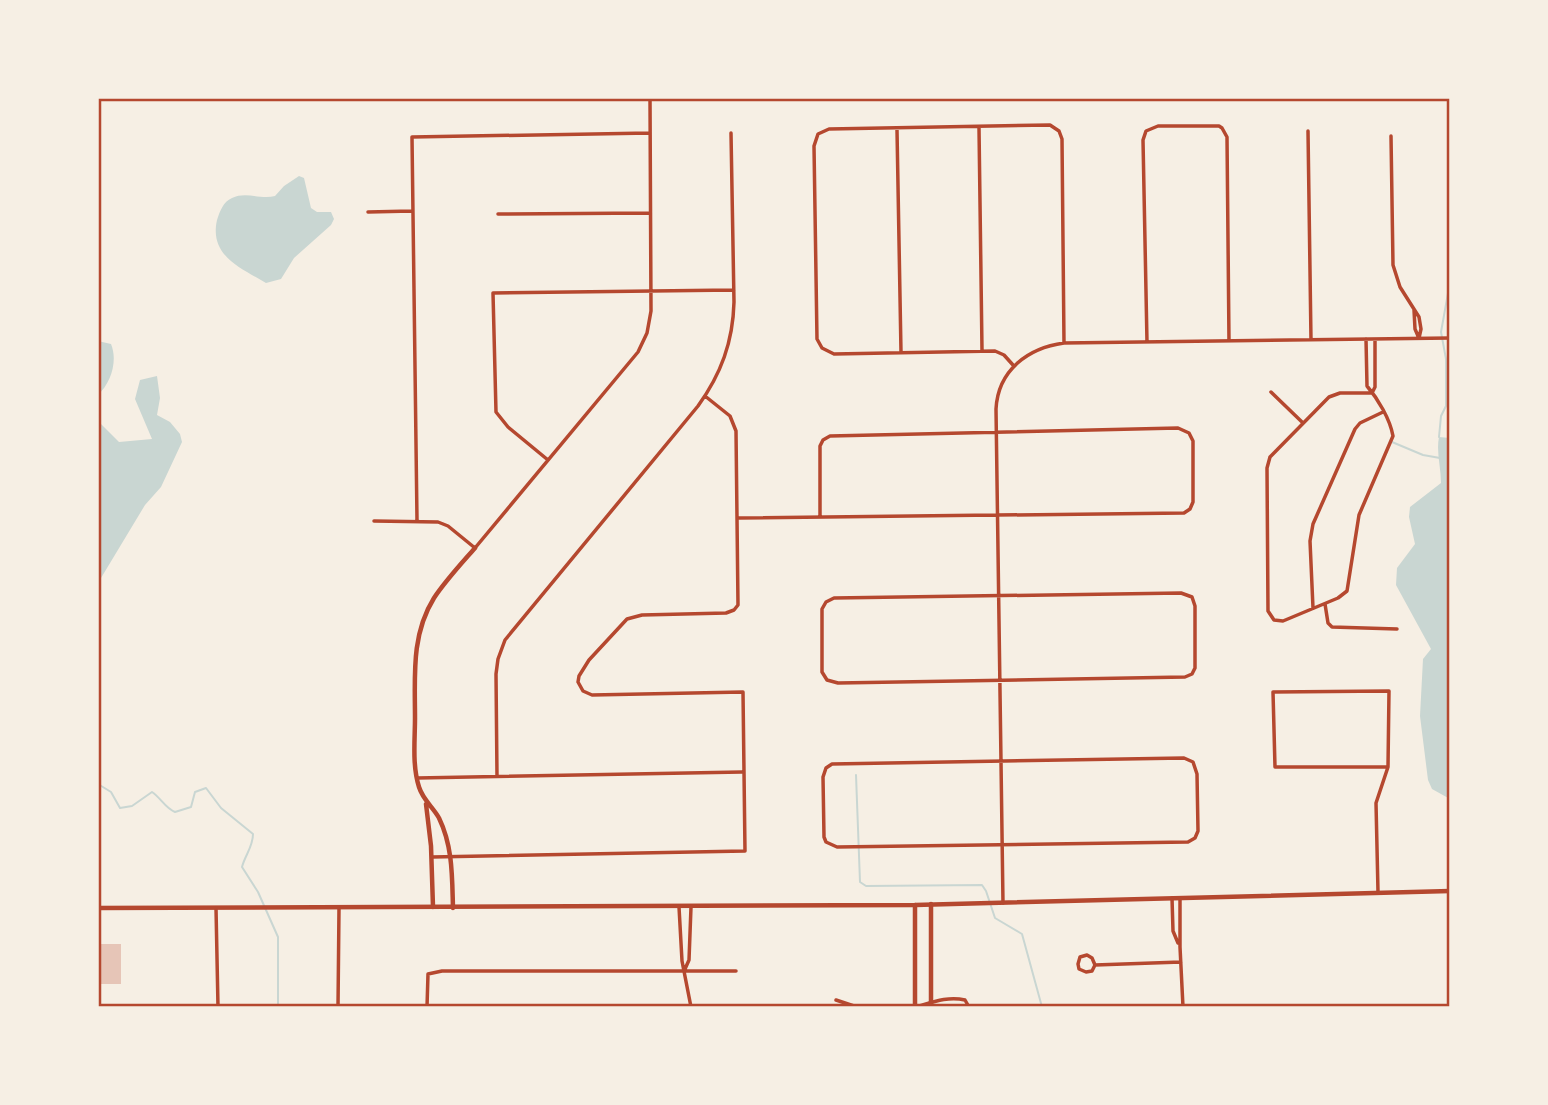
<svg xmlns="http://www.w3.org/2000/svg" width="1548" height="1105" viewBox="0 0 1548 1105" font-family="Ubuntu,sans-serif">
	<rect width="100%" height="100%" fill="#f6efe4"/>
	<!-- water -->
	<path fill="#c9d6d2" d="M 299,176 L 304,178 L 311,208 L 317,212 L 331,212 L 334,219 L 331,225 L 294,258 L 281,279 L 266,283 C 241,268 209,256 217,220 C 220,211 223,202 232,198 C 246,191 261,200 275,196 L 284,186 Z
		M 98,341 L 111,344 C 118,361 111,383 98,395 Z
		M 157,376 L 160,398 L 157,415 L 170,422 L 180,434 L 182,442 L 161,487 L 145,505 L 98,583 L 98,421 L 119,442 L 152,439 L 135,399 L 140,380 Z
		M 1439,437 L 1450,438 L 1450,637 L 1447,642 L 1450,647 L 1450,799 L 1432,789 L 1428,780 L 1420,716 L 1423,659 L 1431,649 L 1396,585 L 1397,568 L 1415,544 L 1409,517 L 1410,507 L 1441,483 C 1441,467 1436,452 1439,437 Z"/>
	<g fill="none" stroke-linecap="round" stroke-linejoin="round">
		<!-- stream -->
		<path stroke="#c9d6d2" stroke-width="2" d="M 1439,437 L 1441,416 L 1446,406 L 1446,359 L 1441,332 L 1450,282
			M 1392,442 L 1423,455 L 1440,458
			M 856,775 L 860,882 L 866,886 L 982,885 L 986,891 L 995,918 L 1022,934 L 1042,1007
			M 98,784 L 111,792 L 120,808 L 132,806 L 152,792 C 161,798 165,808 175,812 L 191,807 L 195,792 L 206,788 L 221,808 L 253,834 C 253,847 245,855 242,867 L 258,892 L 278,937 L 278,1007"/>
	</g>
	<!-- building -->
	<path fill="#e6c5b7" d="M 98,944 L 121,944 L 121,984 L 98,984 Z"/>
	<g fill="none" stroke-linecap="round" stroke-linejoin="round">
		<!-- minor -->
		<path stroke="#b5482f" stroke-width="3.5" d="M 979,128 L 982,350
			M 897,130 L 901,352
			M 1308,131 L 1311,340
			M 1391,136 L 1393,265 L 1400,287 L 1419,317 L 1421,329 L 1419,338
			M 368,212 L 412,211
			M 498,214 L 650,213
			M 1414,310 L 1415,329 L 1418,336
			M 1366,339 L 1367,386 C 1378,399 1390,419 1393,436 L 1359,515 L 1347,591 L 1338,598 L 1283,621 L 1274,620 L 1268,611 L 1267,468 L 1270,457 L 1329,397 L 1340,393 L 1372,393
			M 1147,342 L 1143,140 L 1146,131 L 1158,126 L 1219,126 L 1222,128 L 1227,137 L 1229,341
			M 1013,365 L 1004,355 L 995,351 L 834,354 L 822,348 L 817,339 L 814,146 L 818,134 L 829,129 L 1050,125 L 1059,131 L 1062,139 L 1064,343
			M 1271,392 L 1302,422
			M 1372,393 L 1375,387 L 1375,339
			M 548,460 L 508,427 L 496,412 L 493,293 L 734,290
			M 739,518 L 1184,513 L 1190,509 L 1193,502 L 1193,441 L 1189,433 L 1178,428 L 830,436 L 823,440 L 820,446 L 820,517
			M 417,520 L 412,137 L 650,133
			M 374,521 L 438,522 L 448,526 L 475,548 L 638,352 L 647,333 L 651,311 L 650,98
			M 1181,593 L 1192,597 L 1195,606 L 1195,668 L 1192,674 L 1185,677 L 838,683 L 827,680 L 822,672 L 822,609 L 826,602 L 834,598 Z
			M 1325,604 L 1328,623 L 1332,627 L 1397,629
			M 1313,608 L 1310,541 L 1313,524 L 1355,429 L 1360,423 L 1383,412
			M 1184,758 L 1193,762 L 1197,774 L 1198,831 L 1195,838 L 1188,842 L 837,847 L 826,842 L 824,837 L 823,777 L 826,768 L 832,764 Z
			M 497,776 L 496,674 L 498,659 L 505,640 L 698,406 C 721,374 733,342 734,302 L 731,133
			M 417,778 L 742,772
			M 432,857 L 745,851 L 743,692 L 592,695 L 583,691 L 578,682 L 579,676 L 589,660 L 627,619 L 642,615 L 726,613 L 734,610 L 738,605 L 736,431 L 730,416 L 705,396
			M 1378,892 L 1376,803 L 1388,767 L 1389,691 L 1273,692 L 1275,767 L 1388,767
			M 1172,898 L 1173,931 L 1178,943
			M 1180,898 L 1180,947 L 1183,1007
			M 1003,903 L 996,409 C 998,370 1028,348 1064,343 L 1450,338
			M 679,907 L 682,961 L 691,1007
			M 216,908 L 218,1007
			M 1095,965 L 1092,958 L 1087,955 L 1080,957 L 1078,964 L 1079,969 L 1086,972 L 1092,971 L 1095,965 L 1181,962
			M 685,969 L 689,960 L 691,907
			M 836,1000 L 857,1007
			M 338,1007 L 339,908
			M 427,1007 L 428,974 L 442,971 L 736,971
			M 916,1007 C 933,1002 948,996 965,1000 L 969,1007"/>
		<!-- tertiary -->
		<path stroke="#b5482f" stroke-width="4.5" d="M 426,804 L 431,846 L 433,907
			M 931,904 L 931,1007
			M 915,905 L 915,1007
			M 453,908 C 452,877 453,847 439,818 C 433,807 423,800 419,787 C 412,765 415,740 415,718 C 415,676 411,635 434,598 C 446,580 461,564 475,548"/>
		<!-- secondary -->
		<path stroke="#b5482f" stroke-width="4.5" d="M 98,908 L 915,905 L 1450,891"/>
	</g>
	<!-- border -->
	<rect width="1548" height="1105" fill="none" stroke="#f6efe4" stroke-width="200"/>
	<rect x="100" y="100" width="1348" height="905" fill="none" stroke="#b5482f" stroke-width="2.5"/>
</svg>
